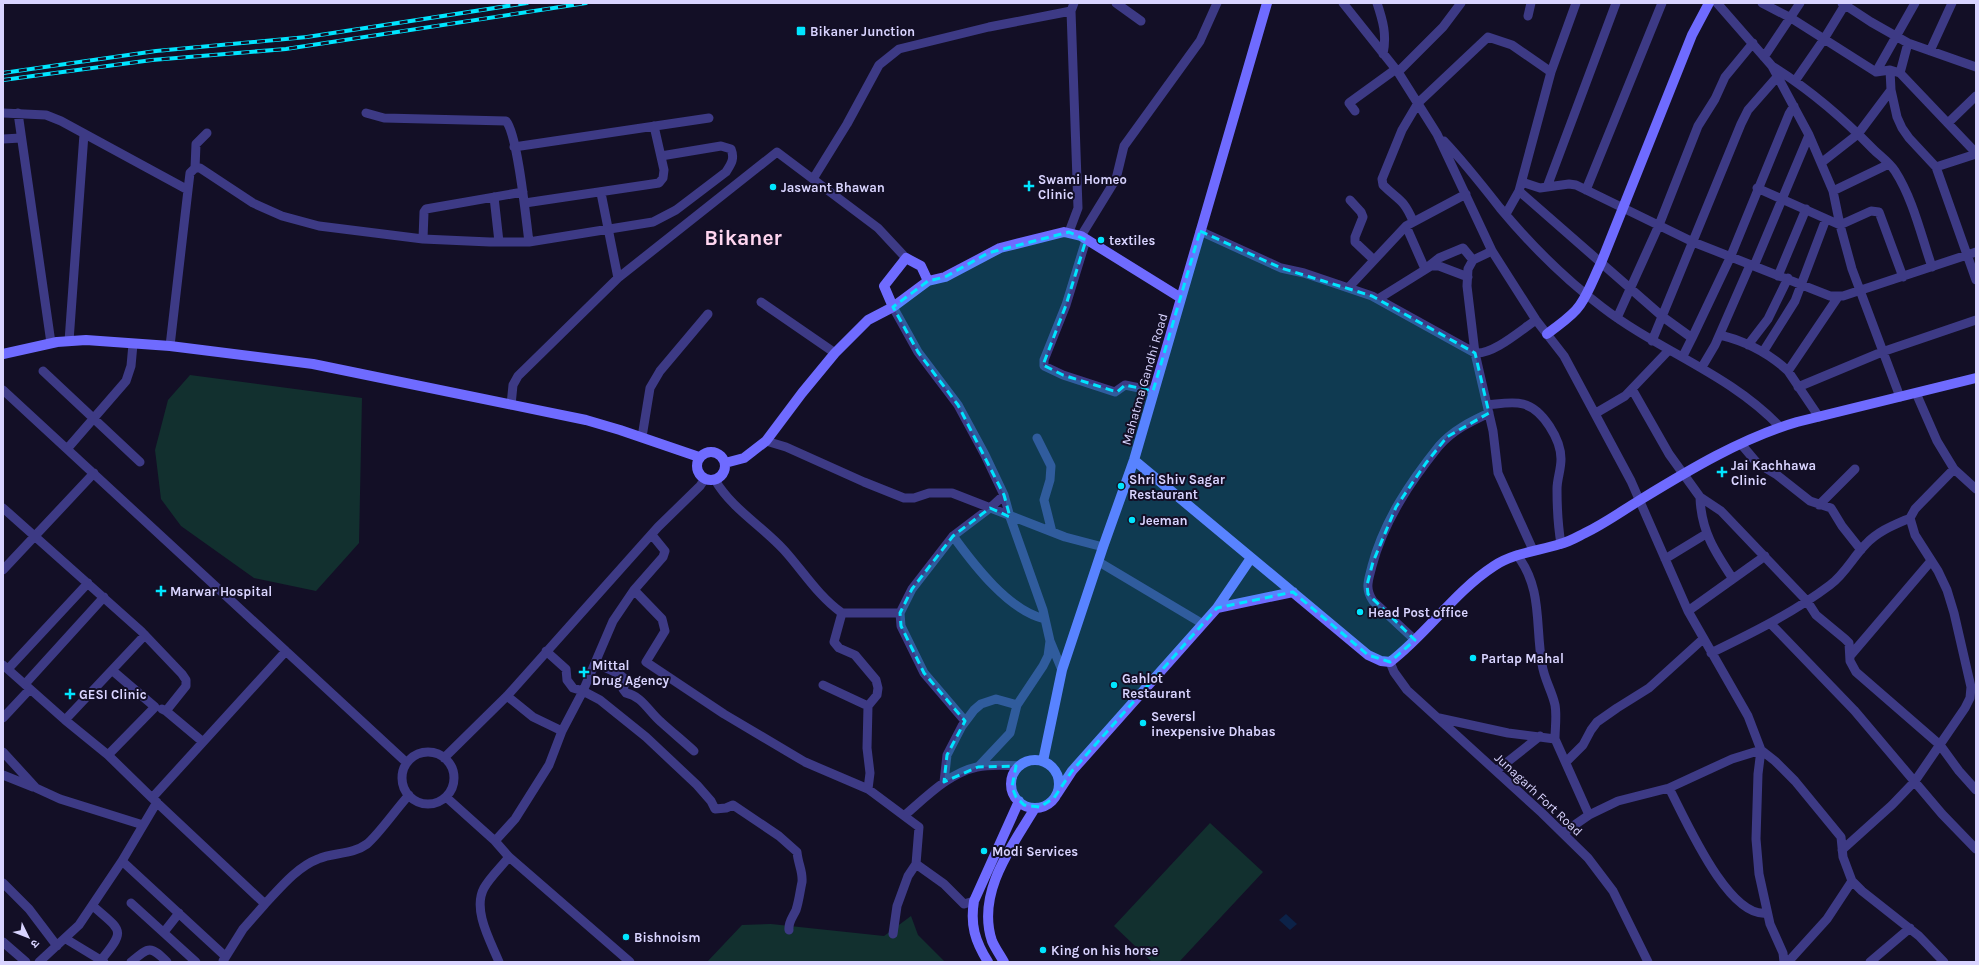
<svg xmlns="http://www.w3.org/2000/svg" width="1979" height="965" viewBox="0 0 1979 965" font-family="Karla,'Noto Sans Devanagari',sans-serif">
	<rect width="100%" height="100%" fill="#130f26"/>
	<!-- green -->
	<path fill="#12302f" d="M 190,375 L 362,398 L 359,543 L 316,591 L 254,578 L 181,526 L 161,499 L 155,450 L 168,400 Z
		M 1210,823 L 1263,872 L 1179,962 L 1152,962 L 1114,926 Z
		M 911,916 L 918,935 L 945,962 L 707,962 L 742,925 L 771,924 L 884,936 Z"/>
	<!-- water -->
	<path fill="#0c2248" d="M 1286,914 L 1297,924 L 1290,930 L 1279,920 Z"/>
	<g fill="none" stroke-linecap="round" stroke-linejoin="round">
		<!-- street -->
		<path stroke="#3d3a85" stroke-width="9" d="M 1116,3 L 1141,21
			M 1343,3 L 1398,72 L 1437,134 L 1492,251 L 1536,320 L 1564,356 L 1631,481 L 1688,611 L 1748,716 L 1761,750 L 1758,774 L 1756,839 L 1759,874 L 1770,924 L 1783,953 L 1784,962
			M 1377,3 C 1383,21 1387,35 1383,54
			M 1717,3 L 1772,66 L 1809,135 L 1833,191 L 1840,225 L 1852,269 L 1900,397
			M 1762,3 L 1791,18 L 1876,72 L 1890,70 L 1900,73 L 1908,43
			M 1842,3 L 1871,22 L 1908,43 L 1976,67
			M 1528,16 L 1531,3
			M 1930,51 L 1952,3
			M 1764,57 L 1800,3
			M 1772,66 C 1809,89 1843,118 1873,149 C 1880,156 1889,162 1895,171 C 1913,199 1921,235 1932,267
			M 1398,72 L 1443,27 L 1461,3
			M 1876,72 L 1915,3
			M 1900,73 L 1976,153
			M 1795,81 L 1824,39 L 1846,3
			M 1891,90 L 1897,117 L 1902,128 L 1909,138 L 1936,167 L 1976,280
			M 1355,111 L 1349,103 L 1396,69
			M 3,113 L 46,115 L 61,121 L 188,190
			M 18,113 L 51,343
			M 366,113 L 384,118 L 506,121 C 518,135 526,220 529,242
			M 1948,123 L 1976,96
			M 3,139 L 21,138
			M 1444,141 C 1464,162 1482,185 1500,208 C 1530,244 1565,279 1602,307 C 1659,351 1730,374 1780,427
			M 514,147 L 709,118
			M 1821,163 L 1858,134 L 1891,90 L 1890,70
			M 1936,167 L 1976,154
			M 195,168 L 196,144 L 207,133
			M 813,179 L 847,124 L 879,65 L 899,49 L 989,27 L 1071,11
			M 1522,182 L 1540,188 L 1569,184 L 1576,185 L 1693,242 L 1830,296 L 1843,296 L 1976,252
			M 1547,187 L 1616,3
			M 1757,188 L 1840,225 L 1871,211 L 1879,212 L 1903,277
			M 1586,190 L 1662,3
			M 1519,191 L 1663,317 L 1692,338 L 1683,356
			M 1833,191 L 1889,164
			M 601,193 L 618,278
			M 494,197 L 499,242
			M 1350,200 L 1361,212 L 1363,217 L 1355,237 L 1355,242 L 1374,260
			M 525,203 L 659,183 L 663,178 L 664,170 L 654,126
			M 1506,214 L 1519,191 L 1551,72 L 1576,3
			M 1413,221 C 1403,198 1399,201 1383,185 L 1382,179 L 1402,130 L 1418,103 L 1488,37 L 1512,45 L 1551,72
			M 1406,226 L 1425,269 L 1439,258 L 1463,248 L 1473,260
			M 1200,231 L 1281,268 L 1304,273 L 1372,296 L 1475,353 C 1493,355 1521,330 1536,320
			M 1069,232 L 1078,208 L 1071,11 L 1074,3
			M 1081,236 L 1116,179 L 1124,146 L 1200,41 L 1217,3
			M 423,239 L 424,212 L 426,209 L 523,192
			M 1086,240 L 1066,305 L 1044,360 L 1044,366 L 1063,375 L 1115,392 L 1125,385 L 1154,391
			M 1492,251 L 1473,260 L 1468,269 L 1467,286 L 1475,353 L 1493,431 L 1498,473 L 1533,550
			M 1754,266 L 1809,135
			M 1778,276 L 1806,209
			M 1349,287 L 1406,226 L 1466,194
			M 1378,299 L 1431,266 L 1439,266 L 1468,277
			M 761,302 L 835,353
			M 893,307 L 918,352 L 958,405 L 985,455 L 1004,495 L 1010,517 L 1043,610 L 1050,641 L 1062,670
			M 1617,318 L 1659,225 L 1698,126 L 1715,99 L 1725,77 L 1753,43
			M 1720,335 C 1745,341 1769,353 1788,371
			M 1692,338 L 1730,258 L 1789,114 L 1794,106
			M 69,341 L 84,134
			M 1652,341 L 1741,124 L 1748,110 L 1777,77
			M 1748,345 L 1768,319 L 1788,278
			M 170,346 L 188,190 L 190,173 L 195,168 L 200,168 L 253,203 L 282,216 L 319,226 L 423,239 L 490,242 L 529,242 L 653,222 L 676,210 L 726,172 C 731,164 735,159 731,149 L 721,146 L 661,156
			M 1763,352 L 1795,301 L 1826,219
			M 1702,367 L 1715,345 L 1750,265
			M 43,371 L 140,462
			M 1798,387 L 1882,352 L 1976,320
			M 1632,389 L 1669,454 L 1700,497 L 1721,511 L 1807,601 L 1816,615 L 1845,639 L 1849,643 L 1850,661 L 1856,672 L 1940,745 L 1959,771 L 1976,790
			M 3,390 L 407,763
			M 1916,393 L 1937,441 L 1954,469 L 1976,489
			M 511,405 L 513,385 L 518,376 L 618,278 L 777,152 L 878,228 L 906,258
			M 1487,405 C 1499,404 1512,401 1523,404 C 1543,409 1561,440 1561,459 C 1561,470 1557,479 1557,489 C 1557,508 1558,526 1561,544
			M 1596,413 L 1625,396 L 1669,350
			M 1819,417 L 1788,371 L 1838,297
			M 642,437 L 650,388 L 660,371 L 708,314
			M 1037,438 L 1051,466 L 1050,480 L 1044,500 L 1052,532
			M 766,441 L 786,447 L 864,482 L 904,498 L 914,498 L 929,493 L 952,493 L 1065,537 L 1103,547
			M 1741,444 L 1757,463 L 1777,475 L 1810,501 L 1831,508 L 1842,526 L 1861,550
			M 67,449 L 126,381 L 131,366 L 133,344
			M 715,480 C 732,509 761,525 784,550 C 803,571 818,596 842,613 L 900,613
			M 1700,497 C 1701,531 1715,552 1733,579
			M 1819,505 L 1855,469
			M 3,508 L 141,631 L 182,674 L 186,680 L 186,686 L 166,711
			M 953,536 C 974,565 1009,611 1045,619
			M 1517,555 C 1543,589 1535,625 1542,664 C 1544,679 1552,691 1555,705 C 1557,715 1555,728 1555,739
			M 1665,559 L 1706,534
			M 1099,562 L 1203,624
			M 3,570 L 94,473
			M 634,590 L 662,619 L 665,631 L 646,662 L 724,714 L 805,762 L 868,789 L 919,827 L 916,864 L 908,876 L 897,906 L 893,934
			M 1688,611 L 1765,556
			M 842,613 L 834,642 L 839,648 L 855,655 L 876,680 L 878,688 L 877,695 L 868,706 L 867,748 L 870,773 L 868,789
			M 1771,624 L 1854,710 L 1942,814 L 1976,849
			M 1415,640 L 1373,601 C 1364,588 1369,579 1372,566 C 1384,521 1410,482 1439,446 C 1453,430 1470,422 1489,413
			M 286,651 L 152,798 L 265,904 C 280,888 297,867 318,859 C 334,852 352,855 367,844 C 379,834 397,808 409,795
			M 546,651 L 566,669 L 567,680 L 573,688 L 583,691 L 600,700 L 646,737 L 697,785 L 711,801 L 715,809 L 726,808 L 733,805 L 779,836 L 797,852 C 798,864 803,871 802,882 C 800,891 799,901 796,910 C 793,917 788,922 789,930
			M 1711,653 C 1752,633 1793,613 1830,585 C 1845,574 1853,557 1866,544 C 1878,531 1894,525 1910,518
			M 1850,656 L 1931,561
			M 1390,662 L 1394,672 L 1407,690 L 1542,813 L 1588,858 L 1613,891 L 1648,962
			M 595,663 L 619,674 L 626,680 L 623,689 L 626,693 C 642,696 649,712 661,722 C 672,732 683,741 694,751
			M 3,665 L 65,720 L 108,755 L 152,798
			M 8,669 L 88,583
			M 25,684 L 104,597
			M 823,685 L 868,706
			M 507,696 L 533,717 L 562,731
			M 162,709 L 166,711 L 203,742
			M 3,718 L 30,689
			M 1439,718 L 1508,733 L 1555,739 L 1589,815
			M 65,720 L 145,635
			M 965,721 L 924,673 L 901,626 L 900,613 L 912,589 L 953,536 L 990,508 L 1004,495
			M 3,752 L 36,788 L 60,799 L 143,825
			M402 778a26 26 0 1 1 52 0a26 26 0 1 1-52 0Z
			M 108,755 L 155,707 L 113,671
			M 444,758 L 507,696 L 658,527 L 700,486 L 704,480
			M 1566,762 L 1583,745 L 1591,730 L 1597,722 L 1617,708 L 1649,688 L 1703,639
			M 978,767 L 1010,733 L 1017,705 L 1043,666 L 1048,656 L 1050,641
			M 1496,771 L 1540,736
			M 3,775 L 33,787
			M 944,782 L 947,755 L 962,726 L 974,710 L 981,704 L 996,699 L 1017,705
			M 1669,788 C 1685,818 1728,919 1767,913
			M 446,797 L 495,841 L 509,857 L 630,962
			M 157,802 L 122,861 L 225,956
			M 905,815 C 926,797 949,773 977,767 C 991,764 1006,765 1020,766
			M 1563,833 L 1589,815 L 1618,801 L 1669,788 L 1732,759 L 1761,750 L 1775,761 L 1795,781 L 1841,837 L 1843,857 L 1852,881 L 1862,891 L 1919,936 L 1944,962
			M 495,841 L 515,819 L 549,765 L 562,731 L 583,691 L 613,621 L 634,590 L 663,557 L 665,551 L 652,535
			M 1842,850 L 1892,805 L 1915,781 L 1965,708 L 1970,698 L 1971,687 L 1954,613 L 1947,590 L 1938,571 L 1915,535 L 1910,518 L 1915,509 L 1954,469
			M 916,864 L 944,884 L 964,904 L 974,901
			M 3,883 L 29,909 L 57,946
			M 131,903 L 196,962
			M 93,906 C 121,931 127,929 101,960
			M 164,932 L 179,913
			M 66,939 L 104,962
			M 3,942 L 26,962
			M 223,961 L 243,929 L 265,904
			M 39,962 L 79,925 L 122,861
			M 131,962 C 149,947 150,945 167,962
			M 499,962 C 491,942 472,910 484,888 C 490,877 501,867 509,857
			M 1788,962 L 1827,919 L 1852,881
			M 1870,962 L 1910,928"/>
		<!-- secondary -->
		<path stroke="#6f6bff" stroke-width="10" d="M 906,258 L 921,266 L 928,281 L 893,307 L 884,286 Z
			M 928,281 L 945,277 L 1000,248 L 1064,232 L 1081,236 L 1181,298
			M 1547,334 C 1558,325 1572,317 1580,305 C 1589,292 1594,277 1601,263 L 1692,35 L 1709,3
			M 3,354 L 57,342 L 86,340 L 170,346 L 313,364 L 586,420 L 620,430 L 699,457
			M697 466a14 14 0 1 1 28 0a14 14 0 1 1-28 0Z
			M 1134,460 L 1368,655 L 1381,661 L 1390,662 C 1427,634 1454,592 1494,566 C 1514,553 1538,551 1560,544 C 1569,542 1577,537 1585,533 C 1604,524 1622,511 1640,500 C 1689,470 1742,438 1797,422 L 1976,378
			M 725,463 L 744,458 L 766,441 L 802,393 L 835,353 L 868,320 L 893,307
			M 1217,608 L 1293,592
			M1011 784a24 24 0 1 1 48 0a24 24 0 1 1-48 0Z
			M 1043,761 L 1062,670 L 1103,547 L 1134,460 L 1267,3
			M 1057,794 L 1072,771 L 1217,608 L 1251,558
			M 988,962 C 975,941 970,925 974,901 L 1019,801
			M 1004,962 C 1000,955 995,948 992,941 C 976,893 1012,846 1035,808"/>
		<defs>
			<path id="rail" d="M 3,73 L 156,51 L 307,37 L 527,3
				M 3,80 L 152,60 L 286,49 L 586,3"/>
		</defs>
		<!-- rail casing -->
		<use href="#rail" stroke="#00e5ff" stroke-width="4"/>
		<!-- rail -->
		<use href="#rail" stroke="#130f26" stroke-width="2.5" stroke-dasharray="8" stroke-linecap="butt"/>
	</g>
	<!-- marked area -->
	<path fill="#00e5ff" fill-opacity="0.2" stroke="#00e5ff" stroke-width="3" stroke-dasharray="8 5" stroke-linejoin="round" d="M 1200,231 L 1281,268 L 1372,296 L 1475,353 L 1489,413 L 1447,437 L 1426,463 L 1396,507 L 1373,562 L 1367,585 L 1368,594 L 1415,640 L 1390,662 L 1368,655 L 1293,592 L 1217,608 L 1072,771 L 1054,798 L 1040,807 L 1024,805 L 1016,797 L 1012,787 L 1016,766 L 978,767 L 944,782 L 947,755 L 965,721 L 924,673 L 901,626 L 900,613 L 912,589 L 953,536 L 990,508 L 1010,517 L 1004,495 L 958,405 L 918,352 L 893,307 L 928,281 L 945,277 L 988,253 L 1069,232 L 1086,240 L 1066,305 L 1043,365 L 1063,375 L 1117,392 L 1125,385 L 1153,391 Z"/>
	<!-- markers -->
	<g fill="#00e5ff" stroke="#130f26" stroke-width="1.5">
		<rect x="796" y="26" width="10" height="10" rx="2"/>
		<path d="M1027 180h4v4h4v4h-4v4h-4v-4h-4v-4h4z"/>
		<circle cx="773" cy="187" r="4"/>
		<circle cx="1101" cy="240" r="4"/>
		<path d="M1720 466h4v4h4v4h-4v4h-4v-4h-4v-4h4z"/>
		<circle cx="1121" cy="486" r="4"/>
		<circle cx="1132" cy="520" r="4"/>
		<path d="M159 585h4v4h4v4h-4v4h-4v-4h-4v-4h4z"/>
		<circle cx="1360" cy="612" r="4"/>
		<circle cx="1473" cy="658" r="4"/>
		<path d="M582 666h4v4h4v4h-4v4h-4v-4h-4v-4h4z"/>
		<circle cx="1114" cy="685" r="4"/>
		<path d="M68 688h4v4h4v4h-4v4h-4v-4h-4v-4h4z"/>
		<circle cx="1143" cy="723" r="4"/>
		<circle cx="984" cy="851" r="4"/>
		<circle cx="626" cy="937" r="4"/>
		<circle cx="1043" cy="950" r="4"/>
	</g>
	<g text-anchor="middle" stroke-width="4" stroke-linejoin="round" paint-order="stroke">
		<!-- poi labels -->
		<g font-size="13" font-weight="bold" fill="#d9d4ff" stroke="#130f26" text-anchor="start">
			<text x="810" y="36">Bikaner Junction</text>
			<text x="1038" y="184">Swami Homeo<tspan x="1038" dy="15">Clinic</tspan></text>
			<text x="781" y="192">Jaswant Bhawan</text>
			<text x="1109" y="245">textiles</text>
			<text x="1731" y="470">Jai Kachhawa<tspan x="1731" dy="15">Clinic</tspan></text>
			<text x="1129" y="484">Shri Shiv Sagar<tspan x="1129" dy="15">Restaurant</tspan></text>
			<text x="1140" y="525">Jeeman</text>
			<text x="170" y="596">Marwar Hospital</text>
			<text x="1368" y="617">Head Post office</text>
			<text x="1481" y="663">Partap Mahal</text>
			<text x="592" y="670">Mittal<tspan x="592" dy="15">Drug Agency</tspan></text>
			<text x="1122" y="683">Gahlot<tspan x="1122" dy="15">Restaurant</tspan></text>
			<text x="79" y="699">GESI Clinic</text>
			<text x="1151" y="721">Seversl<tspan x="1151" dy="15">inexpensive Dhabas</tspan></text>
			<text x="992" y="856">Modi Services</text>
			<text x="634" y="942">Bishnoism</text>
			<text x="1051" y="955">King on his horse</text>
		</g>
		<!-- street labels -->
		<g font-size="13" fill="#d9d4ff" stroke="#130f26">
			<text transform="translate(1144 379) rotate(-74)" y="5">Mahatma Gandhi Road</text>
			<text transform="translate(1539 794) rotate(43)" y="5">Junagarh Fort Road</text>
		</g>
		<!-- town labels -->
		<g font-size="21" font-weight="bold" fill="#ffd6f0" stroke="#130f26">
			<text x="743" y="245">Bikaner</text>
		</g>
	</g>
	<!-- border -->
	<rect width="1979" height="965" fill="none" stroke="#d9d4ff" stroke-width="8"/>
	<!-- north arrow -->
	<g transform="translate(28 937) rotate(133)" stroke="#130f26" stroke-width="3" paint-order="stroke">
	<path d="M0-3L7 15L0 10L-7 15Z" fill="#d9d4ff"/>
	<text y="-6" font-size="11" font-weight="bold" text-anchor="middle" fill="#d9d4ff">उ</text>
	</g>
</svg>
